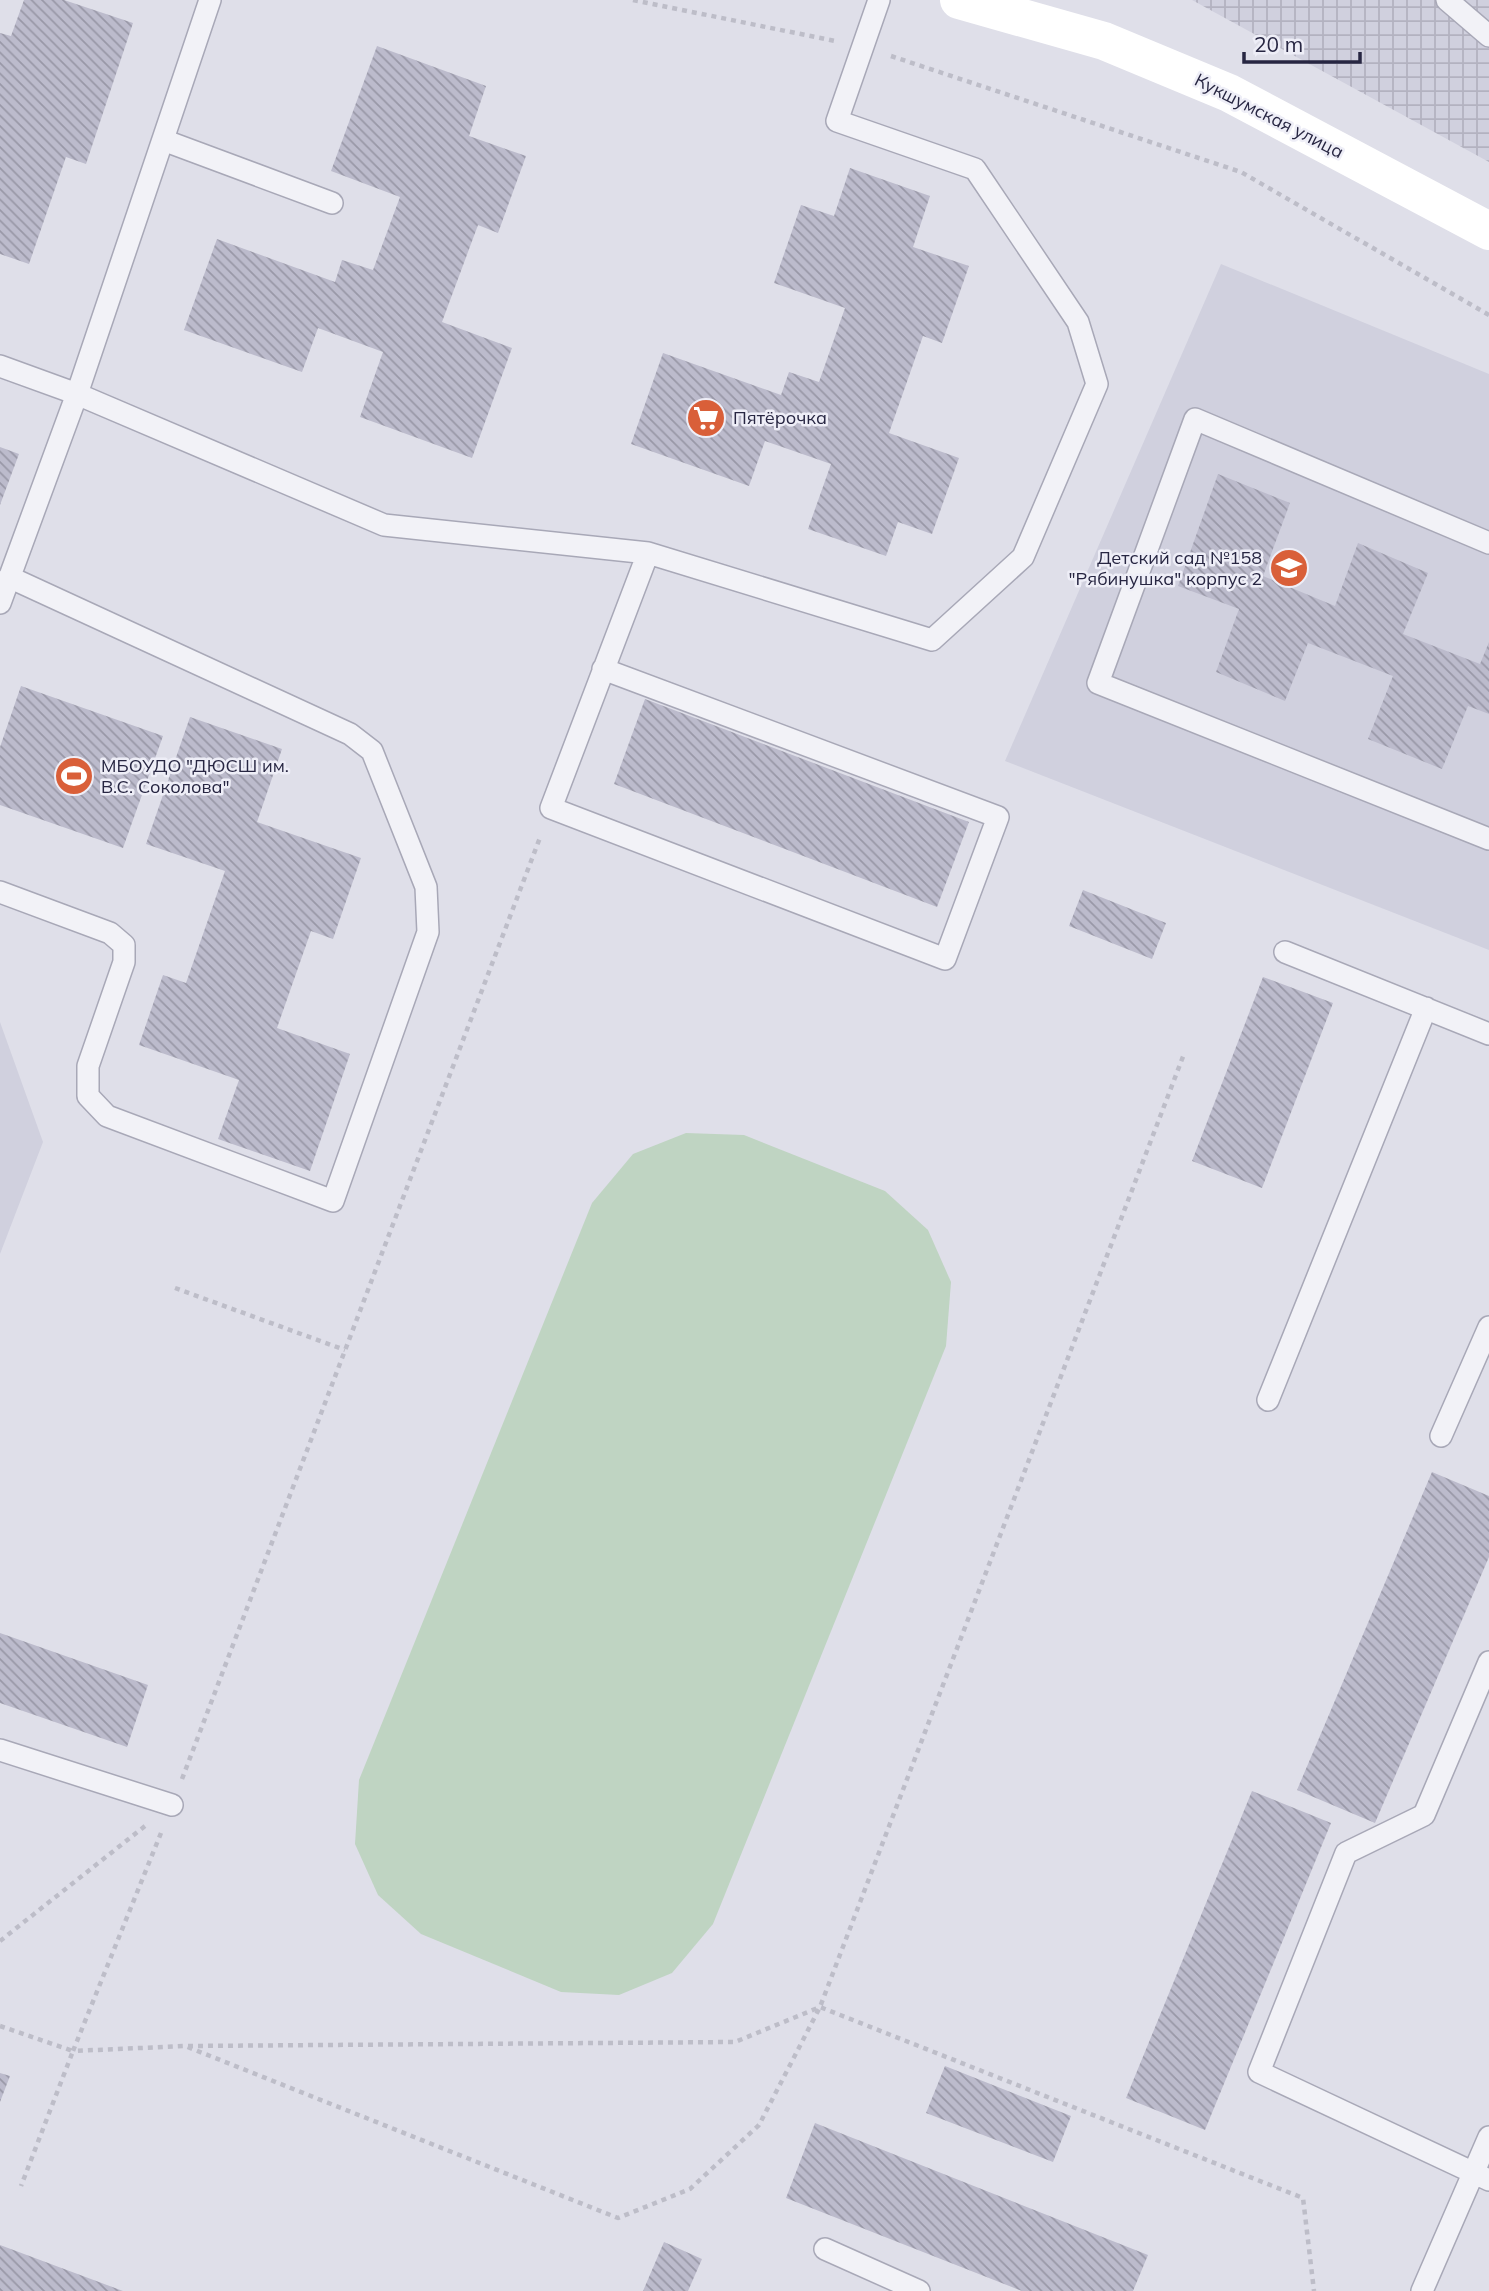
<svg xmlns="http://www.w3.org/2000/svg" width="1489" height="2291" viewBox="0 0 1489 2291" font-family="Mulish,sans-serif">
	<defs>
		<pattern id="industrial-grid" width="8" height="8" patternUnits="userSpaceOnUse" patternTransform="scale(1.75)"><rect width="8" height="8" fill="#d0d0de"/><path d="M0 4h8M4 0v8" fill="none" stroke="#b3b2c0"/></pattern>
		<pattern id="building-back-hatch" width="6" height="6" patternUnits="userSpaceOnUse" patternTransform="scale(1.75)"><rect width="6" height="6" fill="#bcbbcc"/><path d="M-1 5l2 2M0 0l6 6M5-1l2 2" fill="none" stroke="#9998a7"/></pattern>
	</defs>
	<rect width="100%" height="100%" fill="#dfdfe9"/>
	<!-- built -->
	<path fill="#d0d0de" d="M 1221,264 L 1489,374 L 1489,950 L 1005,761 Z
		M 0,1022 L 43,1142 L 0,1254 Z"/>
	<!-- industrial -->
	<path fill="url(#industrial-grid)" d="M 1192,0 L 1489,0 L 1489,162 Z"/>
	<!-- grass -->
	<path fill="#bfd4c2" d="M 686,1133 L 744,1135 L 885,1191 L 928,1230 L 951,1282 L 946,1346 L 713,1924 L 672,1973 L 619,1995 L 561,1992 L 421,1934 L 378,1895 L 355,1844 L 359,1780 L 592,1203 L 633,1154 Z"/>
	<!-- building -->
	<path fill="url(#building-back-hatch)" d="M 24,0 L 64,0 L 133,23 L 86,164 L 66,157 L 29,264 L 0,254 L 0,33 L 11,36 Z
		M 377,46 L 486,86 L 469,136 L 526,156 L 498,233 L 478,225 L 442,322 L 512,348 L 472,458 L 360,417 L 383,352 L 318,328 L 302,372 L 184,330 L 217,239 L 335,282 L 342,260 L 373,270 L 400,197 L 331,171 Z
		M 850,168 L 930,196 L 913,247 L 969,266 L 942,343 L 923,336 L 889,433 L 959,458 L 932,534 L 898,522 L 886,556 L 808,529 L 831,464 L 765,441 L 749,486 L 631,444 L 663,353 L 781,395 L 789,372 L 819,382 L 845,308 L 774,283 L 801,205 L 834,216 Z
		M 0,447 L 19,454 L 0,505 Z
		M 1218,474 L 1290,503 L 1263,576 L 1335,606 L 1358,543 L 1428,573 L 1403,634 L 1480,664 L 1489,642 L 1489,714 L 1468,706 L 1442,769 L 1368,739 L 1393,676 L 1308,643 L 1285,701 L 1216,672 L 1239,609 L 1178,586 Z
		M 21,686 L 163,736 L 123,848 L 0,805 L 0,747 Z
		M 645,699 L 969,822 L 937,907 L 614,784 Z
		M 190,717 L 282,749 L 257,822 L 361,858 L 333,939 L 311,931 L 277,1028 L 350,1054 L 310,1171 L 218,1139 L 239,1080 L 139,1045 L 163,975 L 186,983 L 225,871 L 146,844 Z
		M 1083,890 L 1166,923 L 1152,959 L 1069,926 Z
		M 1263,977 L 1333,1003 L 1262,1188 L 1192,1161 Z
		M 1432,1472 L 1489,1496 L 1489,1557 L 1375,1823 L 1297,1790 Z
		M 0,1633 L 148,1685 L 127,1747 L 0,1703 Z
		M 1252,1791 L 1331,1823 L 1205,2130 L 1126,2098 Z
		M 945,2066 L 1071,2116 L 1053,2162 L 926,2113 Z
		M 0,2073 L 10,2076 L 0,2102 Z
		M 815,2123 L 1148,2255 L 1133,2291 L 1022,2291 L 786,2198 Z
		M 664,2242 L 702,2259 L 688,2291 L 643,2291 Z
		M 0,2245 L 123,2291 L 0,2291 Z"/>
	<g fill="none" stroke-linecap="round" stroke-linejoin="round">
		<defs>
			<path id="lane" d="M 1447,0 L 1489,36
				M 163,140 L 332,203
				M 0,366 L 77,394 L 384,525 L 648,553 L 932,640 L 1023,557 L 1097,384 L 1078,322 L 975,169 L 837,121 L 879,0
				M 1489,543 L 1195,419 L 1098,683 L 1489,839
				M 0,603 L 77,394 L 210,0
				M 603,669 L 998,817 L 945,959 L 551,808 L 648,553
				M 0,892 L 110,933 L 124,945 L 124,962 L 88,1066 L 88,1096 L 107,1116 L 333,1201 L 428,932 L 426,887 L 372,751 L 350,734 L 9,577
				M 1285,952 L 1489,1034
				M 1268,1400 L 1426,1008
				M 1441,1436 L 1489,1327
				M 1489,1662 L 1424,1815 L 1346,1853 L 1259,2072 L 1489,2180
				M 0,1750 L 172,1805
				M 825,2249 L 919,2291
				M 1422,2291 L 1489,2137"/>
		</defs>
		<!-- lane casing -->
		<use href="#lane" stroke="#a8a8b7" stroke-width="24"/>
		<!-- path -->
		<path stroke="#bdbdc8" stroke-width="4.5" stroke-dasharray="5 5" stroke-linecap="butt" d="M 633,0 L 835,41
			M 891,56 L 1241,172 L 1489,315
			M 175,1288 L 345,1350
			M 182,1779 L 541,835
			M 161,1833 L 73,2051 L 185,2046 L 618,2218 L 690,2189 L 759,2125 L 820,2007 L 1184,1054
			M 0,1941 L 145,1826
			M 0,2026 L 73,2051 L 21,2186
			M 188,2046 L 735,2042 L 820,2007 L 1303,2198 L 1314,2291"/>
		<!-- lane -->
		<use href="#lane" stroke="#f2f2f7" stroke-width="21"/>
		<!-- secondary -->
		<path stroke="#fff" stroke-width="38" d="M 959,0 L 1104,41 L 1229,93 L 1489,231"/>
	</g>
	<!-- icons -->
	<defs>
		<symbol id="supermarket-disc" viewBox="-11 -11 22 22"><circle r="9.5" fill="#d95f39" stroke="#eeeef7"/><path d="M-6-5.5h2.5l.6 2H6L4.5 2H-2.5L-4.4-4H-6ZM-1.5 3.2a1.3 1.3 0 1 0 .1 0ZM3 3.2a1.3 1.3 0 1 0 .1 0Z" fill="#fff"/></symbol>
		<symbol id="school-disc" viewBox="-11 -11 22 22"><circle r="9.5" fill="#d95f39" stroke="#eeeef7"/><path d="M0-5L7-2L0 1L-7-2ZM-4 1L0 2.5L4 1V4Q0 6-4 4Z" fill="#fff"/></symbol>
		<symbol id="stadium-disc" viewBox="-11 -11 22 22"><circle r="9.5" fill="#d95f39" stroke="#eeeef7"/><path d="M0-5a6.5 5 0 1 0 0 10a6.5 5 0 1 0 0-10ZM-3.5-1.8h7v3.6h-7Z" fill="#fff"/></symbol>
	</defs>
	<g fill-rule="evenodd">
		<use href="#supermarket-disc" x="684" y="396" width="44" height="44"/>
		<use href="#school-disc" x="1267" y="546" width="44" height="44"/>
		<use href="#stadium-disc" x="52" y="754" width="44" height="44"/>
	</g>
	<g text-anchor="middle" stroke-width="5" stroke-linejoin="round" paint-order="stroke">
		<!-- street labels -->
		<g font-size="18" fill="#272642" stroke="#eeeef7">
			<text transform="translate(1269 116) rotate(27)" y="6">Кукшумская улица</text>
		</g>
		<!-- poi labels -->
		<g font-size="18" fill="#272642" stroke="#eeeef7" text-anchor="start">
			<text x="733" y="424">Пятёрочка</text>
			<text x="1262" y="564" text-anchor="end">Детский сад №158<tspan x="1262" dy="21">"Рябинушка" корпус 2</tspan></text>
			<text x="101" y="772">МБОУДО "ДЮСШ им.<tspan x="101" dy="21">В.С. Соколова"</tspan></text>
		</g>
	</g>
	<!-- scale -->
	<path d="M1244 52v10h116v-10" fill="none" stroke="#272642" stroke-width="3.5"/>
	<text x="1254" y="52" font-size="21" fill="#272642" stroke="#eeeef7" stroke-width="5" paint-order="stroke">20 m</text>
</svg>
